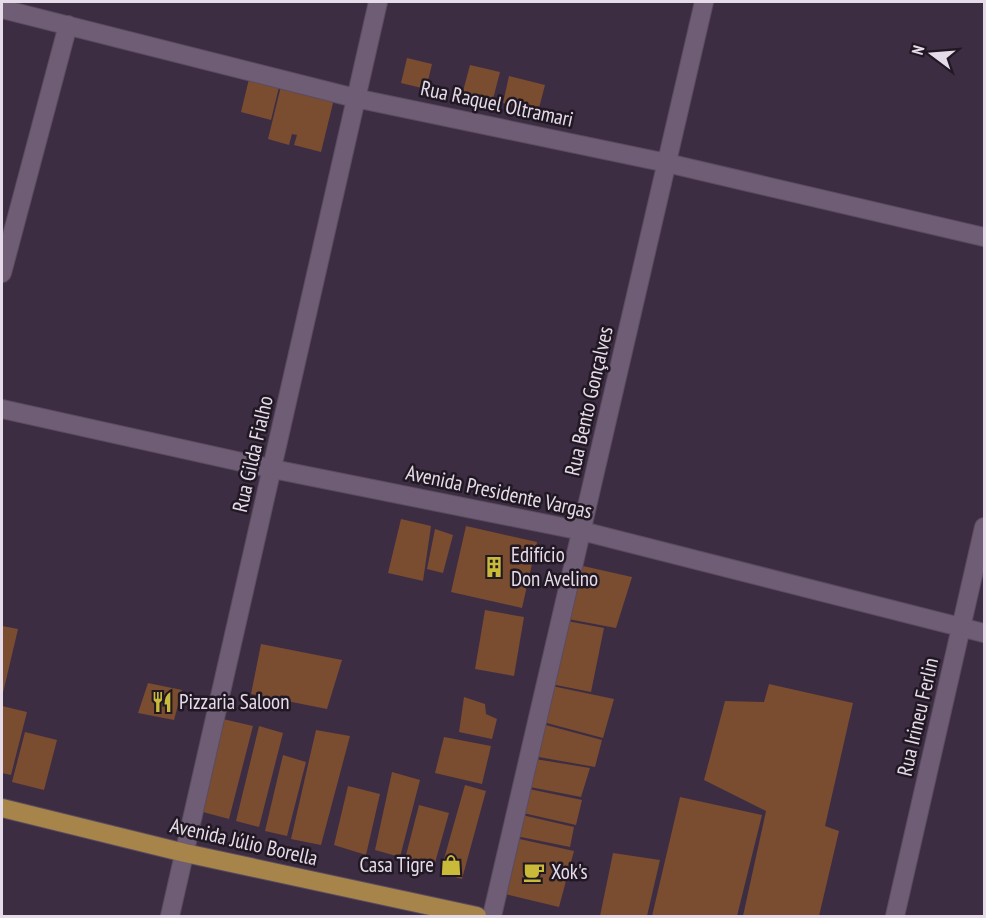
<svg xmlns="http://www.w3.org/2000/svg" width="986" height="918" viewBox="0 0 986 918" font-family="'PT Sans Narrow',sans-serif">
	<rect width="100%" height="100%" fill="#3d2d43"/>
	<!-- building -->
	<path fill="#7a4c30" d="M 407,58 L 432,64 L 426,89 L 401,83 Z
		M 470,65 L 500,72 L 492,103 L 462,95 Z
		M 509,76 L 545,85 L 538,112 L 503,103 Z
		M 249,79 L 279,87 L 271,120 L 241,112 Z
		M 281,86 L 334,99 L 321,152 L 294,145 L 297,135 L 292,134 L 289,145 L 268,139 Z
		M 401,519 L 431,526 L 423,581 L 388,573 Z
		M 466,526 L 537,542 L 522,608 L 451,592 Z
		M 435,529 L 453,535 L 443,573 L 427,569 Z
		M 583,566 L 632,577 L 616,628 L 568,619 Z
		M 485,610 L 524,617 L 514,676 L 475,669 Z
		M 567,621 L 604,628 L 591,692 L 551,684 Z
		M 2,626 L 18,629 L 2,697 Z
		M 261,644 L 342,660 L 327,709 L 251,694 Z
		M 148,683 L 182,690 L 174,720 L 138,713 Z
		M 769,684 L 853,703 L 825,826 L 839,831 L 819,916 L 743,916 L 766,811 L 704,780 L 725,701 L 764,702 Z
		M 552,686 L 614,699 L 603,738 L 543,722 Z
		M 464,697 L 485,704 L 486,714 L 497,719 L 492,739 L 459,732 Z
		M 2,706 L 27,712 L 11,775 L 2,773 Z
		M 223,719 L 253,726 L 229,819 L 203,812 Z
		M 542,724 L 602,740 L 595,767 L 533,756 Z
		M 259,726 L 283,733 L 259,827 L 236,821 Z
		M 316,730 L 350,736 L 321,845 L 291,839 Z
		M 25,732 L 57,740 L 44,790 L 12,782 Z
		M 444,737 L 491,746 L 482,784 L 435,773 Z
		M 283,755 L 306,762 L 287,836 L 265,831 Z
		M 535,759 L 590,768 L 581,797 L 530,787 Z
		M 392,772 L 420,780 L 400,857 L 375,850 Z
		M 465,785 L 486,791 L 462,879 L 440,873 Z
		M 348,786 L 380,794 L 366,855 L 334,845 Z
		M 529,789 L 582,800 L 576,825 L 523,813 Z
		M 680,797 L 762,815 L 737,916 L 652,916 Z
		M 419,805 L 449,813 L 433,870 L 404,863 Z
		M 522,815 L 574,827 L 570,847 L 516,836 Z
		M 515,838 L 574,851 L 559,907 L 501,893 Z
		M 613,853 L 660,860 L 647,916 L 600,916 Z"/>
	<g fill="none" stroke-linecap="round" stroke-linejoin="round">
		<defs>
			<path id="minor" d="M 2,9 L 355,98 L 667,163 L 984,237
				M 2,273 L 68,25
				M 2,409 L 273,469 L 582,531 L 984,633
				M 170,916 L 378,2
				M 492,916 L 704,2
				M 895,916 L 984,527"/>
			<path id="major" d="M 2,808 L 185,853 L 477,916"/>
		</defs>
		<!-- minor casing -->
		<use href="#minor" stroke="#5a4c5f" stroke-width="20"/>
		<!-- major casing -->
		<use href="#major" stroke="#5a4c5f" stroke-width="20"/>
		<!-- minor -->
		<use href="#minor" stroke="#6f5c75" stroke-width="18"/>
		<!-- major -->
		<use href="#major" stroke="#a6844a" stroke-width="18"/>
	</g>
	<!-- icons -->
	<defs>
		<symbol id="building-bare" viewBox="-9 -9 18 18"><path d="M-4-6H4V6H1V3H-1V6H-4ZM-2.5-4.3h1.7v1.8h-1.7ZM.8-4.3h1.7v1.8H.8ZM-2.5-1h1.7V.8h-1.7ZM.8-1h1.7V.8H.8Z" fill="#c9ba3a" stroke="#201822" stroke-width="2.5" paint-order="stroke"/></symbol>
		<symbol id="restaurant-bare" viewBox="-9 -9 18 18"><path d="M-5-6h1v4h1v-4h1v4h1v-4h1v5L-1.5 .5V6h-2V.5L-5-1ZM5-6V6H3V1.5H1.5Q1.5-4 5-6Z" fill="#c9ba3a" stroke="#201822" stroke-width="2.5" paint-order="stroke"/></symbol>
		<symbol id="shop-bare" viewBox="-9 -9 18 18"><path d="M-5-2.5h2.3a2.7 3.5 0 0 1 5.4 0H5L5.5 6h-11ZM-1.5-2.5h3a1.5 2.3 0 0 0-3 0Z" fill="#c9ba3a" stroke="#201822" stroke-width="2.5" paint-order="stroke"/></symbol>
		<symbol id="cafe-bare" viewBox="-9 -9 18 18"><path d="M-5.5-4.5H6V0H3Q3 3.5 0 3.5H-2.5Q-5.5 3.5-5.5 0ZM3-3.2v2h1.7v-2ZM-6 4.5H4V6H-6Z" fill="#c9ba3a" stroke="#201822" stroke-width="2.5" paint-order="stroke"/></symbol>
	</defs>
	<g fill-rule="evenodd">
		<use href="#building-bare" x="479" y="552" width="30" height="30"/>
		<use href="#restaurant-bare" x="147" y="687" width="30" height="30"/>
		<use href="#shop-bare" x="436" y="850" width="30" height="30"/>
		<use href="#cafe-bare" x="519" y="857" width="30" height="30"/>
	</g>
	<g text-anchor="middle" stroke-width="5" stroke-linejoin="round" paint-order="stroke">
		<!-- street labels -->
		<g font-size="21" fill="#e6dbe9" stroke="#201822">
			<text transform="translate(497 104) rotate(12)" y="7">Rua Raquel Oltramari</text>
			<text transform="translate(589 401) rotate(-77)" y="7">Rua Bento Gonçalves</text>
			<text transform="translate(253 454) rotate(-77)" y="7">Rua Gilda Fialho</text>
			<text transform="translate(499 492) rotate(12)" y="7">Avenida Presidente Vargas</text>
			<text transform="translate(918 717) rotate(-77)" y="7">Rua Irineu Ferlin</text>
			<text transform="translate(244 842) rotate(13)" y="7">Avenida Júlio Borella</text>
		</g>
		<!-- poi labels -->
		<g font-size="21" fill="#e6dbe9" stroke="#201822" text-anchor="start">
			<text x="511" y="562">Edifício<tspan x="511" dy="24">Don Avelino</tspan></text>
			<text x="179" y="709">Pizzaria Saloon</text>
			<text x="434" y="872" text-anchor="end">Casa Tigre</text>
			<text x="551" y="879">Xok's</text>
		</g>
	</g>
	<!-- border -->
	<rect width="986" height="918" fill="none" stroke="#e6dbe9" stroke-width="6"/>
	<!-- north arrow -->
	<g transform="translate(932 54) rotate(286)" stroke="#201822" stroke-width="4.5" paint-order="stroke">
	<path d="M0-4.5L10 22L0 15L-10 22Z" fill="#e6dbe9"/>
	<text y="-9" font-size="16" font-weight="bold" text-anchor="middle" fill="#e6dbe9">N</text>
	</g>
</svg>
